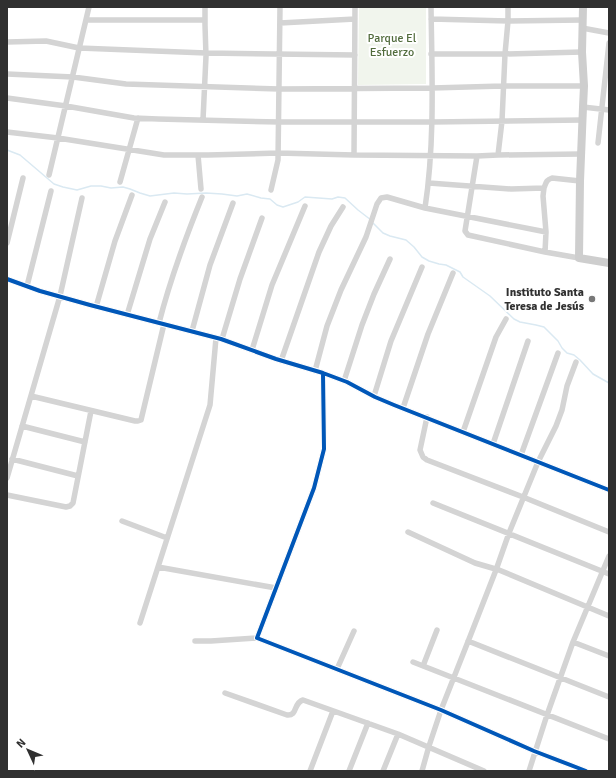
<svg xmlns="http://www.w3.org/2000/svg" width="616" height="778" viewBox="0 0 616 778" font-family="Signika,sans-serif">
	<rect width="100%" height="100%" fill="#fff"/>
	<!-- green -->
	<path fill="#f1f5ed" d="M 359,7 L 426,7 L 426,84 L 358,85 Z"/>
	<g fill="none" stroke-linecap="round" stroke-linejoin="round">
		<!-- stream -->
		<path stroke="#dae9f2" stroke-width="1.5" d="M 7,150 L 20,155 L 54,184 L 63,187 L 77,190 L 91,186 L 101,186 L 111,188 L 123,187 L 130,189 L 140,193 L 150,196 L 174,193 L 187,194 L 206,193 L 222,194 L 237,196 L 247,194 L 261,198 L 270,199 L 277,205 L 283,207 L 298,202 L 305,197 L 332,199 L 338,197 L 345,198 L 358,210 L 371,220
			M 373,223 L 383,233 L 390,236 L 406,240 L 414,247 L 422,257 L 429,261 L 439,264 L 446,265 L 460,272 L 463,277 L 490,296 L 514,319 L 520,322 L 536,325 L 544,327 L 558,341 L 562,348 L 567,353 L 574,355 L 580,360 L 593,374 L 609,383"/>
		<!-- street -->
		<path stroke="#d4d4d4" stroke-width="5.5" d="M 431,19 L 508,21 L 582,20
			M 86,20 L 205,20
			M 280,23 L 355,19
			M 582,28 L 609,33
			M 7,42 L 46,41 L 79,48 L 206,53 L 355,55
			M 431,54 L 505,54 L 582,52
			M 7,74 L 73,77 L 126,84 L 279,89 L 432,88 L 503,86 L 584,86
			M 7,98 L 66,106 L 134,118 L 158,119 L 279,122 L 432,122 L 582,120
			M 583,107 L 609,110
			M 203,120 L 206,56 L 205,25 L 205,7
			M 7,132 L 58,138 L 164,155 L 208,155 L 278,153 L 354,155 L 477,156 L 498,155 L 581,154
			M 598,143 L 609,43
			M 198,155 L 201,189
			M 354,155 L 355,7
			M 498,155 L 502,121 L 505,54 L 508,21 L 508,7
			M 477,156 L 465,231 L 468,235 L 545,252 L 579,258
			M 49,175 L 89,7
			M 120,182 L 138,118
			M 429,183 L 511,189 L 544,188 L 543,196 L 546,232 L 545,252
			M 544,188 C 546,183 546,180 552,178 L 580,181
			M 271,190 L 278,160 L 280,7
			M 425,208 C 435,142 432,74 431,7
			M 7,243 L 23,178
			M 7,279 L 40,291 L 90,305 L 221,339 L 276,359 L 323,373 L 347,382 L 375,397 L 394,405 L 609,490
			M 27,286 L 51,191
			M 96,307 L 115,241 L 132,195
			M 127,315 L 150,239 L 165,202
			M 159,323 C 170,280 185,239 202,197
			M 192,331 L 210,265 L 233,203
			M 222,339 L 240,279 L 262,218
			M 252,350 L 272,285 L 305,206
			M 281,361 L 319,252 L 331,226 L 343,207
			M 315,371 L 327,326 L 341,290 L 366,237 L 377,204 L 381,198 L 387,197 L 425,208 L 546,232
			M 323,373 L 324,449 L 314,488 L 257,638 L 441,710 L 534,751 L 586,771
			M 344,381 L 362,325 L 374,294 L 390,259
			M 31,396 L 135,421 L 138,421 L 141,420 L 164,324
			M 374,396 L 391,341 L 422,267
			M 403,408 L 428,334 L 453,273
			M 427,417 L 420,450 L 423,457 L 427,460 L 523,497 L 609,532
			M 22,426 L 85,442
			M 463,432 L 496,337 L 506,319
			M 493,444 L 528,341
			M 521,455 L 558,353
			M 12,459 L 78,476
			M 7,478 L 60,296 L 82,198
			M 7,495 L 66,507 L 70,506 L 73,503 L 91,411
			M 433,503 L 609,574
			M 122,521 L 167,538
			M 408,532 L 475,563 L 499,570 L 609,616
			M 158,567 L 276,588
			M 140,623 L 210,405 L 216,338
			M 195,641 L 211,641 L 257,638
			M 468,641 L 609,697
			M 573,642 L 609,656
			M 413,662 L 609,739
			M 423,666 L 437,630
			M 337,669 L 354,631
			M 225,693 L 287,715 C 298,716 293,703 303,700 L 398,734 L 484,771
			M 310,771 L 333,711
			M 349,771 L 368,723
			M 383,771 L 398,734
			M 422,771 L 429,746 L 441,710 L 471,634 L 496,570 L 509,533 L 538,462 L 556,426 L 562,410 L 567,386 L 576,362
			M 529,771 L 547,715 L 573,642 L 609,556"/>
		<!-- secondary -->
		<path stroke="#cecece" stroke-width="8" d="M 583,7 L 582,52 L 584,86 L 583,107 L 580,181 L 579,258 L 609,263"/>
		<defs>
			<path id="cycleway" d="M 7,279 L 40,291 L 90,305 L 221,339 L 276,359 L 323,373 L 347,382 L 375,397 L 394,405 L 609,490
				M 323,373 L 324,449 L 314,488 L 257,638 L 441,710 L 534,751 L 586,771"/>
		</defs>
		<!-- cycleway casing -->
		<use href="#cycleway" stroke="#fff" stroke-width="6"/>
		<!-- cycleway -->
		<use href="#cycleway" stroke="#0057b8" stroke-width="4"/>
	</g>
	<!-- markers -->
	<circle fill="#787878" stroke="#fff" stroke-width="1.5" cx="592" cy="299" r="4"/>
	<g text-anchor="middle" stroke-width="4" stroke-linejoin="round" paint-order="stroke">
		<!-- park labels -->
		<g font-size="12" fill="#526c3d" stroke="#fff">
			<text x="392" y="42">Parque El<tspan x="392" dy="14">Esfuerzo</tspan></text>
		</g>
		<!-- poi labels -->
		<g font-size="12" font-weight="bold" fill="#303030" stroke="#fff" text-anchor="end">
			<text x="584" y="296">Instituto Santa<tspan x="584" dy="14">Teresa de Jesús</tspan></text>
		</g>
	</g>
	<!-- border -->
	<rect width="616" height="778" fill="none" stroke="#303030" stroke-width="16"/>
	<!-- north arrow -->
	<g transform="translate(28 750) rotate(314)" stroke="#ffffff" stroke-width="3" paint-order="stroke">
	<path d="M0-3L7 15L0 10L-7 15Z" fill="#303030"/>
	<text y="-6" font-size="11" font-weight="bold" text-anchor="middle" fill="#303030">N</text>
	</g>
</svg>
